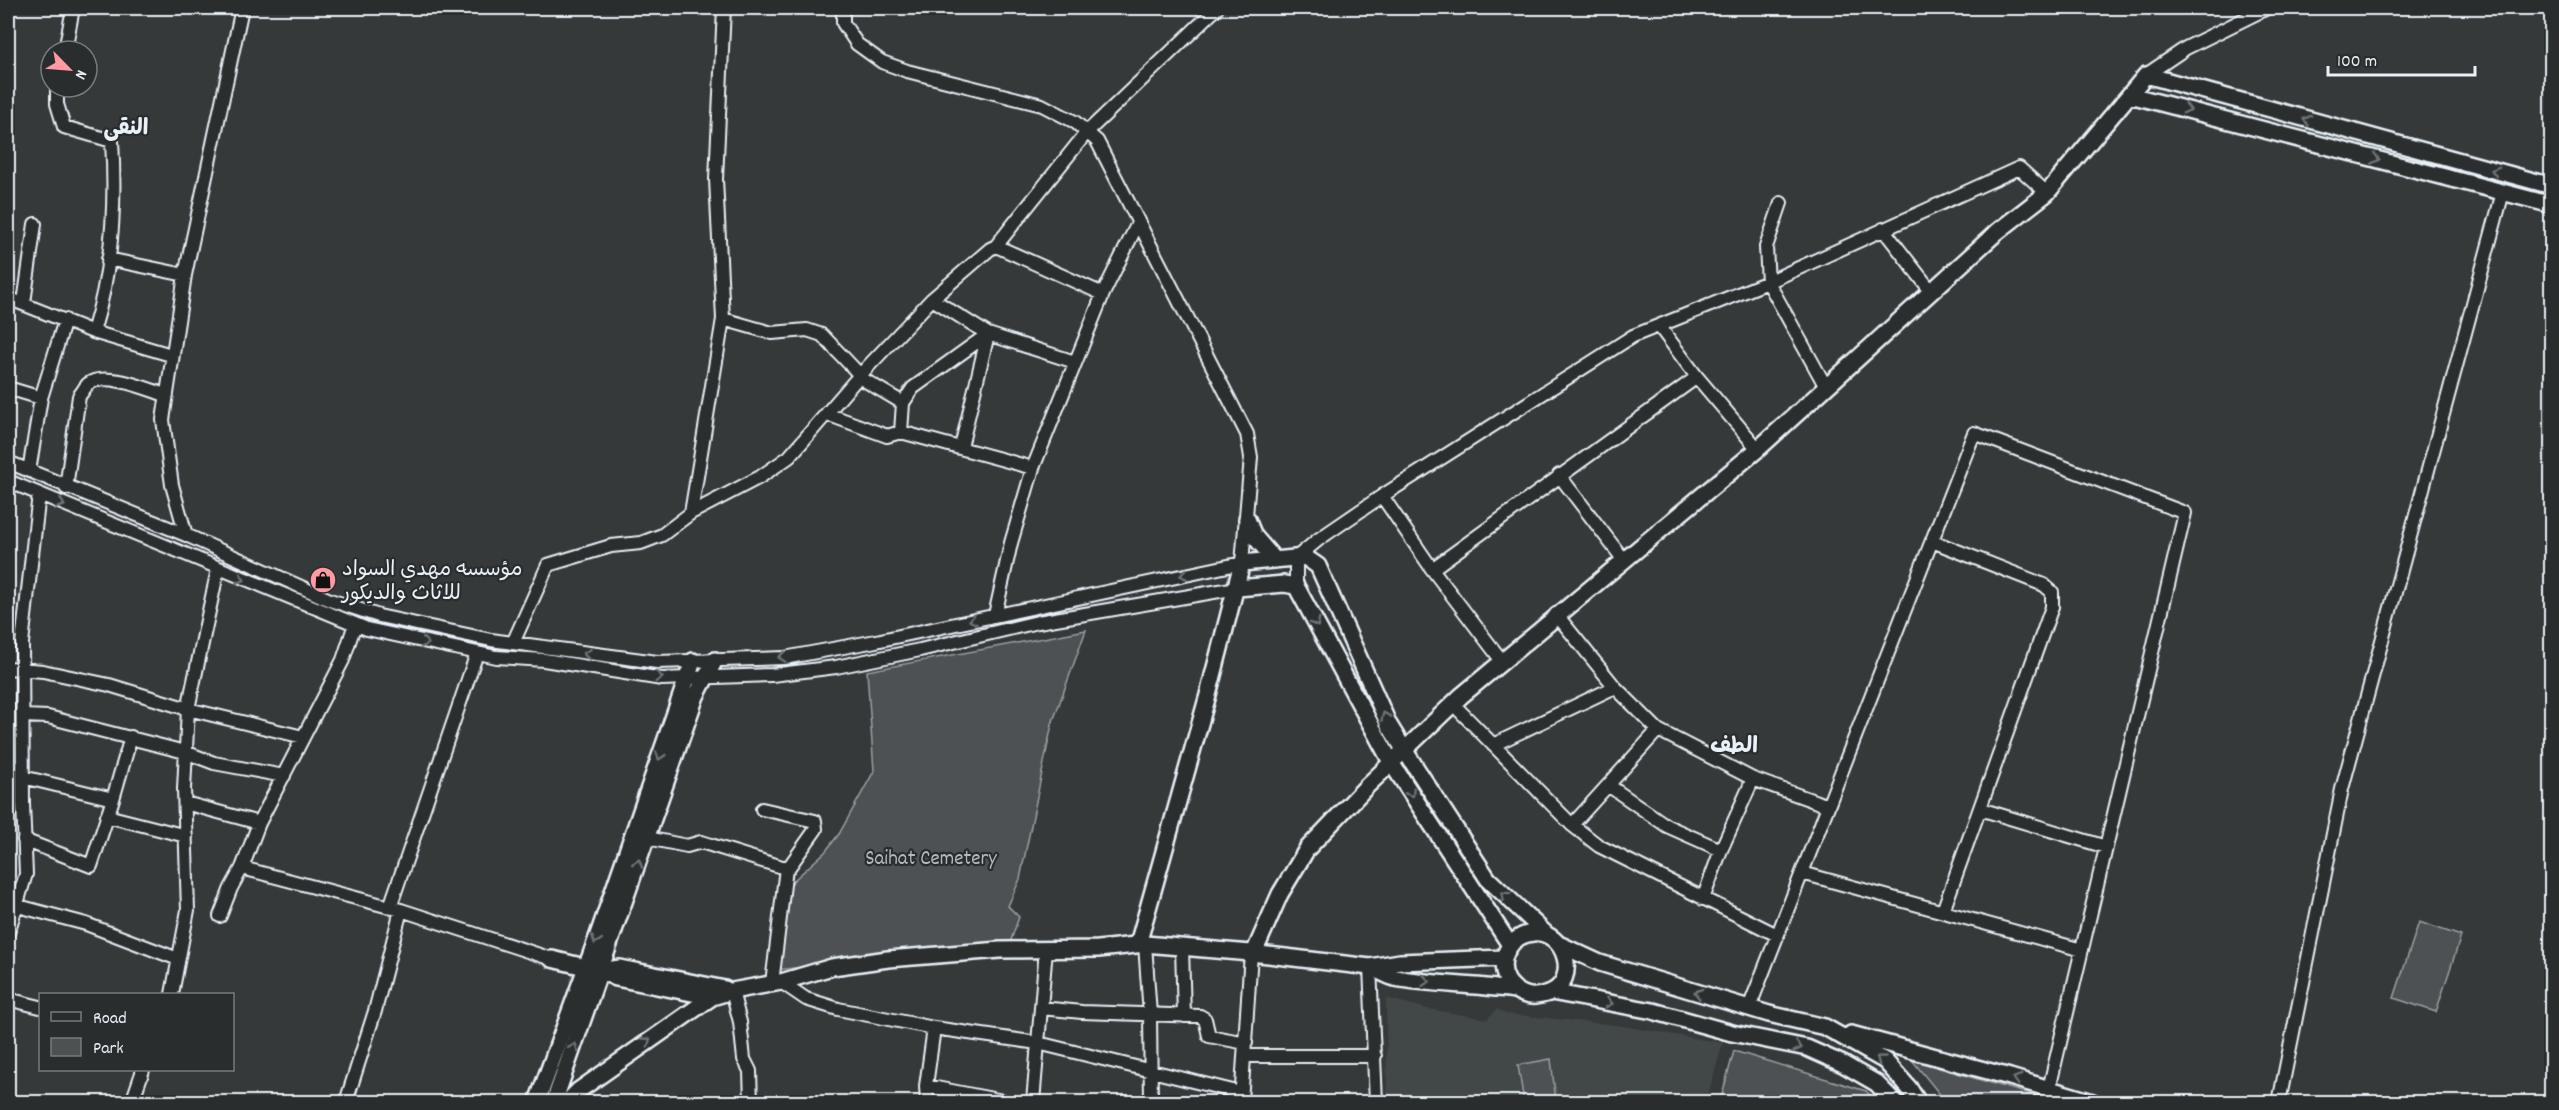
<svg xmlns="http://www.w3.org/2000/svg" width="2559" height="1110" viewBox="0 0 2559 1110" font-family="Dekko,'Playpen Sans Arabic',sans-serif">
	<rect width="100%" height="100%" fill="#35393a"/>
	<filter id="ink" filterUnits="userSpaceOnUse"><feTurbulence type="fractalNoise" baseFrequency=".0167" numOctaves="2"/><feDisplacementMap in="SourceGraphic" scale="12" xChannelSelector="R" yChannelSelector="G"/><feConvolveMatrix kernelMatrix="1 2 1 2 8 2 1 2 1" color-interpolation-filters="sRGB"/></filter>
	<g filter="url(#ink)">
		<!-- built -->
		<path fill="#424647" d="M 1386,998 L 1428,1009 L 1487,1019 L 1497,1009 L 1506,1014 L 1617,1025 L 1723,1043 L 1706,1102 L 1387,1102 Z"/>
		<!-- green -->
		<path fill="#4d5152" stroke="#9aa1a5" stroke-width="1.5" d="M 1086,630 L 1052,724 L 1020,879 L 1008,906 L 1019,917 L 1010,943 L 777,970 L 784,895 L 793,881 L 825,852 L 839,834 L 874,771 L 867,671 Z
			M 2419,922 L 2461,936 L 2436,1012 L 2394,998 Z
			M 1734,1051 L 1866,1091 L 1877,1102 L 1720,1102 Z
			M 1551,1059 L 1556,1102 L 1524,1102 L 1518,1065 Z
			M 1912,1060 L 2057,1102 L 1946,1102 Z"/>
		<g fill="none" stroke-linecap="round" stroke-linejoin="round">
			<defs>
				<path id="minor" d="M 65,51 L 73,8
					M 2146,75 L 2186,48 L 2267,8
					M 57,87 L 57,104 L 64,127 L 112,141 C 116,204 112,271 93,332
					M 1781,203 L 1766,247 L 1768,282 L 1826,387
					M 1883,229 L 1931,291
					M 996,246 L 1087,132 L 1217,8
					M 108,259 L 185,275
					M 8,298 L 93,332 L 171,355
					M 932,299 L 988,334 L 1075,362
					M 24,303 L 35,224
					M 723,319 L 772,333 L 807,330 L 822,335 L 860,375
					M 1659,326 L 1697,377 L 1758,449
					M 988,334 L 913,388 L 903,403 L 901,432 L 1033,468
					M 859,377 L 903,403
					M 8,388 L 41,398
					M 827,414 L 887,436 L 901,432
					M 961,447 L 988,334
					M 8,462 L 186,535 L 330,600 L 379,616 L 491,640 L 657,662 L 784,658 L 876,641 L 1242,563 L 1251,457 L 1247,434 L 1097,141 L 1075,122 L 1042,105 L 907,71 L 882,62 L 857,44 L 843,23 L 843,8
					M 29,471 L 41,398 L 65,320
					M 1559,475 L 1623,559
					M 8,481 L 367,629 L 496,657 L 544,660 L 662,679 L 772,675 L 836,667 L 920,650 L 1038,622 L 1237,588
					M 66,488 L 79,396 C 82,393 85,387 88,384 C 105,371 147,389 166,395
					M 1382,496 L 1432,569 L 1502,661
					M 691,513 L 723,319 L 716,179 L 724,8
					M 186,535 L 172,485 L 163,420 L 185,275 L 242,8
					M 1932,541 L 2044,585 L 2052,592 L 2052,607 L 1943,911
					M 1432,569 L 1697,377
					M 1296,586 L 1296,558 L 1319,539 L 1382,496 L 1633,336 L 1768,282 L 2019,168 L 2047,193
					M 1556,614 L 1615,687 L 1658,730 L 1753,779 L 1828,806
					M 995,615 L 1011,543 L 1033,468 L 1103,294 L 1137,225
					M 513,643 L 548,565 L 611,546 L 641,543 L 662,535 L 691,513 L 760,477 L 789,457 L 860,375 L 932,299 L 990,249 L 996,246 L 1103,294
					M 8,668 L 43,671 L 109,685 L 188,709 L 303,737
					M 1453,704 L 1572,825 L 1599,846 L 1777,935
					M 23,716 L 48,717 L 185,752 L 214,763 L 284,776
					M 1493,745 L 1615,687
					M 23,777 L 113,799 L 91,866 L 24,840
					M 1608,785 L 1667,826 L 1721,850
					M 113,799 L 131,737
					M 185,803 L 259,823
					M 1980,809 L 2106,847
					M 107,816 L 186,836
					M 1572,825 L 1658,730
					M 647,838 L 687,846 L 701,842 L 782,867 L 789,867 L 816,829 L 815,821 L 762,809
					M 242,868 L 401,910 L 552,959
					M 1802,873 L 2082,950
					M 1703,899 L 1721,850 L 1753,779
					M 18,906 L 86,924 L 178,959
					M 390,907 L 477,653
					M 220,916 L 231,888 L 242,868 L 259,823 L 343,660 L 355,624
					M 8,933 L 26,874 L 23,804 L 22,643 L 39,494
					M 1145,944 L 1150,1015 L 1151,1102
					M 1182,948 L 1184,1016
					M 1370,967 L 1376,1102
					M 781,982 L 806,999 L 838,1009 L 934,1028 L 1038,1043 L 1241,1093
					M 772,983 L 786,868
					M 732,991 L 740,1022 L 744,1059 L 750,1071 L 751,1102
					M 172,994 L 188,910 L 184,789 L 188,709 L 218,569
					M 8,999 L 40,1007
					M 1041,1008 L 1082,1012 L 1200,1016 L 1205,1019 L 1209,1036 L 1246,1043
					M 1749,1008 L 1974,433 L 2185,513 L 2049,1089
					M 1244,1056 L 1375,1056
					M 926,1086 L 1008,1102
					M 132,1102 L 143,1070
					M 346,1102 L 375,1011 L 401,910
					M 927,1102 L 926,1086 L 934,1028
					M 1033,1102 L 1046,949
					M 1241,1102 L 1251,953
					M 2279,1102 L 2342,789 L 2503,192"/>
				<path id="major" d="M 2130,95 L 2552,205
					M 1247,519 L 1254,536 L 1275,560
					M 1237,588 L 1284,584 L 1296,586 L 1392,764 L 1510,945
					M 1138,944 L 1208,695 L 1242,563 L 1305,557 L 1318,566 L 1389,725 L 1405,751 L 1488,879 L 1547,935
					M 1561,945 L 1600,963 L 1769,1014 L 1825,1027 L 1885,1061 L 1909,1088 L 1918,1102
					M 1254,953 L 1280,894 L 1307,849 L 1367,786 L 1461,696 L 1758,449 L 1997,232 L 2047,193 L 2146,75 L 2552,186
					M 552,959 L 601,971 L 616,978 L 712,997
					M 1370,967 C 1378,970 1387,976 1395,978 C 1428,984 1463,984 1496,988 C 1502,988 1508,989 1514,990 C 1520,992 1525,996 1531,996 C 1536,997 1545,994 1549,993 C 1580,981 1566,930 1533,933 C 1511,935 1496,959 1507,980 C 1509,984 1513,987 1516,990
					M 601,971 L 620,968 L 725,989
					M 1551,992 L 1653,1011 L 1732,1033 L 1807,1048 L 1843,1064 L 1876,1083 L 1895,1102
					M 1851,1034 L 2010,1077 L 2093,1102
					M 537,1102 L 598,935 L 693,661
					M 554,1102 L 696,696 L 715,660
					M 567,1102 L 578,1091 L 712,997 L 732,991 L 781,982 L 832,967 L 888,959 L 1000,950 L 1098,949 L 1145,944 L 1251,953 L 1370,967 L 1400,962 L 1504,958"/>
			</defs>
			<!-- minor casing -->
			<use href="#minor" stroke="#e8f1f8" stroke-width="16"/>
			<!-- major casing -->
			<use href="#major" stroke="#e8f1f8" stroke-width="20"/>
			<!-- minor -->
			<use href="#minor" stroke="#2a2d2e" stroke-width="12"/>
			<!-- major -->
			<use href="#major" stroke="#2a2d2e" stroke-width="15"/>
		</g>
		<!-- one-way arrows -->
		<defs><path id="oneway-chevron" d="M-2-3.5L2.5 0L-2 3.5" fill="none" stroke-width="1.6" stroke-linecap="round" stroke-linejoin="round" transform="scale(1.5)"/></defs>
		<g stroke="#6c7275">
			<use href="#oneway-chevron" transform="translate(2187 109) rotate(15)"/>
			<use href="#oneway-chevron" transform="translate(2307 120) rotate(-165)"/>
			<use href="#oneway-chevron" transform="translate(2376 159) rotate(15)"/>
			<use href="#oneway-chevron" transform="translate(2495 171) rotate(-165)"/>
			<use href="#oneway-chevron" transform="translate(61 504) rotate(23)"/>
			<use href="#oneway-chevron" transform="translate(1184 575) rotate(169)"/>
			<use href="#oneway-chevron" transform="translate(241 579) rotate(22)"/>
			<use href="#oneway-chevron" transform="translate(973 620) rotate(168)"/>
			<use href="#oneway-chevron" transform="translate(1316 623) rotate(62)"/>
			<use href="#oneway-chevron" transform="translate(425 643) rotate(12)"/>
			<use href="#oneway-chevron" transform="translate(587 654) rotate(-173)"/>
			<use href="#oneway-chevron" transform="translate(782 657) rotate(175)"/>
			<use href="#oneway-chevron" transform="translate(659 677) rotate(4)"/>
			<use href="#oneway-chevron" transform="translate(1385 716) rotate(-114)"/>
			<use href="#oneway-chevron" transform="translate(660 756) rotate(109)"/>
			<use href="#oneway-chevron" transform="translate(1411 793) rotate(57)"/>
			<use href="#oneway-chevron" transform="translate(638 863) rotate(-71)"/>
			<use href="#oneway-chevron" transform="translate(1505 895) rotate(-137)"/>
			<use href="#oneway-chevron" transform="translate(596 940) rotate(110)"/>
			<use href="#oneway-chevron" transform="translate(1426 981) rotate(6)"/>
			<use href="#oneway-chevron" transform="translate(1698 993) rotate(-164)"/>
			<use href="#oneway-chevron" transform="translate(1609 1003) rotate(10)"/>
			<use href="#oneway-chevron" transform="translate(647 1041) rotate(-36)"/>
			<use href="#oneway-chevron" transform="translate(574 1047) rotate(-70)"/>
			<use href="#oneway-chevron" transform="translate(1798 1047) rotate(13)"/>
			<use href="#oneway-chevron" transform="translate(1880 1059) rotate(-144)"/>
			<use href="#oneway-chevron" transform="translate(2017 1079) rotate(-163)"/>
		</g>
	</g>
	<!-- icons -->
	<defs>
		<symbol id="shop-disc" viewBox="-11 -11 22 22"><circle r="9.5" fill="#ff9aa2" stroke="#2a2d2e"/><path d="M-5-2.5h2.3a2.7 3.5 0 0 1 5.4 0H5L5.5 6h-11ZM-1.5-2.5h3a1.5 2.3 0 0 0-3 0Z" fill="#111"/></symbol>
	</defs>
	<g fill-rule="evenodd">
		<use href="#shop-disc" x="308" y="565" width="30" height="30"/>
	</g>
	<g text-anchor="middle" stroke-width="4.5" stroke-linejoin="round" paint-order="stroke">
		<!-- poi labels -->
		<g font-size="21" fill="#e8f1f8" stroke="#2a2d2e" text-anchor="start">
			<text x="342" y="575">مؤسسه مهدي السواد<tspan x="342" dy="24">للاثاث والديكور</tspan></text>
		</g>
		<!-- park labels -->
		<g font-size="21" fill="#b2b9be" stroke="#2a2d2e">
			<text x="931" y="864">Saihat Cemetery</text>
		</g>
		<!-- neighbourhood labels -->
		<g font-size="22" font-weight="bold" fill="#e8f1f8" stroke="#2a2d2e">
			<text x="126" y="134">النقى</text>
			<text x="1734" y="752">الطف</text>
		</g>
	</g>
	<!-- margin -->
	<rect width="2559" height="1110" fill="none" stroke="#2a2d2e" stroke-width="30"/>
	<rect x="15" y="15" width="2529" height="1080" fill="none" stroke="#e8f1f8" stroke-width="2" filter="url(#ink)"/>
	<!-- legend -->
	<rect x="39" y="993" width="195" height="78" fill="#2a2d2e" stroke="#767b7f" stroke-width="1.5"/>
	<rect x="51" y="1012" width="30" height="9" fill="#2a2d2e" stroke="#767b7f" stroke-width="1.5"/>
	<text x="93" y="1023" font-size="18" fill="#e8f1f8">Road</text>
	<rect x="51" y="1038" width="30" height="18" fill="#4d5152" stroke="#767b7f" stroke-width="1.5"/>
	<text x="93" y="1053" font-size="18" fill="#e8f1f8">Park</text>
	<!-- north arrow -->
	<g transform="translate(69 69) rotate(115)"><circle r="28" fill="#2a2d2e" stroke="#767b7f" stroke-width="1.5"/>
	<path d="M0-4.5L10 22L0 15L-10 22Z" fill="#ff9aa2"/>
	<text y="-9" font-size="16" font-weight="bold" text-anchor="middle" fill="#e8f1f8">N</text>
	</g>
	<!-- scale -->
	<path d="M2328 66v9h147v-9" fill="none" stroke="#e8f1f8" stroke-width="3"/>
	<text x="2337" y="66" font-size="18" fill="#e8f1f8" stroke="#2a2d2e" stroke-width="4.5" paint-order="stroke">100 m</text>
</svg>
